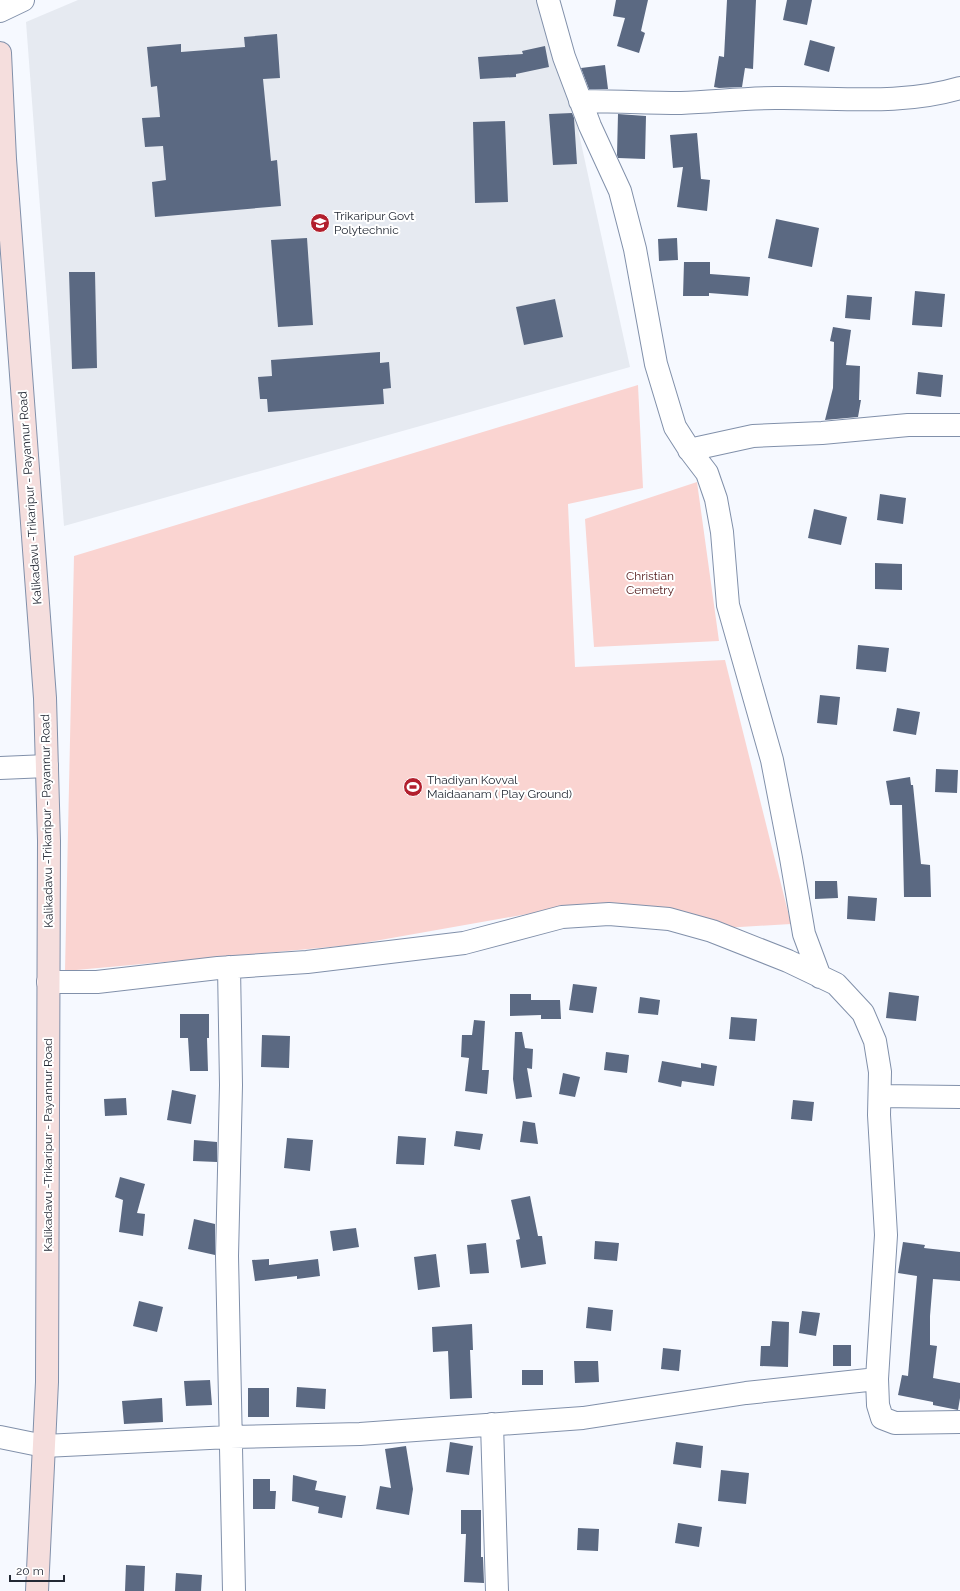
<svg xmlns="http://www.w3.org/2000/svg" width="960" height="1591" viewBox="0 0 960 1591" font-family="Raleway,sans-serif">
	<rect width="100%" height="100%" fill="#f6f9ff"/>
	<!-- built -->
	<path fill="#e6eaf1" d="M 78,0 L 542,0 L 567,79 L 630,367 L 64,526 L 26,22 Z"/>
	<!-- green -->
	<path fill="#fad4d1" d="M 638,385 L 643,488 L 568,504 L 575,667 L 725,660 L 791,924 L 724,928 L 550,910 L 352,945 L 65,971 L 74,556 Z
		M 697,482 L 719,641 L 594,647 L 585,519 Z"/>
	<!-- building -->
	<path fill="#5b6982" d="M 616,0 L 648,0 L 641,31 L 645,33 L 639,53 L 617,46 L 625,18 L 613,16 Z
		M 727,0 L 756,0 L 753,69 L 745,68 L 742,87 L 719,88 L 714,87 L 719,56 L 724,57 Z
		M 787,0 L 812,0 L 807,25 L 783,20 Z
		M 277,34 L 280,78 L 263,79 L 271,161 L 277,160 L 281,206 L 155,217 L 152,182 L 166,180 L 163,146 L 145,147 L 142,118 L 160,117 L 157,86 L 151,87 L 147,47 L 181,44 L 181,52 L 245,47 L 244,37 Z
		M 810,40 L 835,47 L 829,72 L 804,65 Z
		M 545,46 L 549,67 L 516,74 L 516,77 L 480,79 L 478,57 L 523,54 L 522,51 Z
		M 605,65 L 608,89 L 589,89 L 581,68 Z
		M 572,113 L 574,118 L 577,164 L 553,165 L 549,114 Z
		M 618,114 L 646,116 L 645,159 L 618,158 L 617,155 Z
		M 505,121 L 508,202 L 475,203 L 473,122 Z
		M 697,133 L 701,179 L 710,180 L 707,211 L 677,207 L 683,167 L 673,168 L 670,135 Z
		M 776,219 L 819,228 L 812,267 L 768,258 Z
		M 307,238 L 313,325 L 278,327 L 271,240 Z
		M 677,238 L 678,260 L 659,261 L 658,239 Z
		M 684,262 L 710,262 L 710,274 L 750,277 L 748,296 L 709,293 L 709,296 L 683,296 Z
		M 69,272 L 95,272 L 97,368 L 72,369 Z
		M 915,291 L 945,294 L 942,327 L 912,325 Z
		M 847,295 L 872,297 L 870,320 L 845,318 Z
		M 555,299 L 563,337 L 524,345 L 516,307 Z
		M 833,327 L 851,330 L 846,365 L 860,366 L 859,400 L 861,400 L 858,417 L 825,420 L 833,388 L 834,342 L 830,341 Z
		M 380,352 L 380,363 L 389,362 L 391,388 L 383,389 L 384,404 L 268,412 L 267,399 L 260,399 L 258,377 L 272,376 L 271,360 Z
		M 918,372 L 943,375 L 941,397 L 916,394 Z
		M 880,494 L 906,498 L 903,524 L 877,520 Z
		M 814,509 L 847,517 L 841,545 L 808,538 Z
		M 875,563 L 902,564 L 902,590 L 875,589 Z
		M 858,645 L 889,648 L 886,672 L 856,669 Z
		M 820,695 L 840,697 L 837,725 L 817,723 Z
		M 897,708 L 920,712 L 916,735 L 893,731 Z
		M 936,769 L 958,770 L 957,793 L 935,792 Z
		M 910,777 L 911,785 L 913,785 L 921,864 L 930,865 L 931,897 L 904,897 L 902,805 L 890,805 L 886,781 Z
		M 815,881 L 837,881 L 838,898 L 815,899 Z
		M 848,896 L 877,898 L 875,921 L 847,919 Z
		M 573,984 L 597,987 L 593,1013 L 569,1010 Z
		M 889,992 L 919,996 L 916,1021 L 886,1018 Z
		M 510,994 L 531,994 L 531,1000 L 560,1000 L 561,1019 L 541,1019 L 541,1015 L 510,1016 Z
		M 640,997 L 660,1000 L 658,1015 L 638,1013 Z
		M 180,1014 L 209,1014 L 209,1038 L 207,1038 L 208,1071 L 190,1071 L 188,1038 L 180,1038 Z
		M 731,1017 L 757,1019 L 755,1041 L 729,1039 Z
		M 474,1020 L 485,1021 L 482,1070 L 489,1070 L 487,1094 L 465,1091 L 469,1058 L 461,1057 L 462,1035 L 472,1035 Z
		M 515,1032 L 522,1032 L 525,1048 L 533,1049 L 532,1069 L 527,1068 L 532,1097 L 516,1099 L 513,1079 Z
		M 262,1035 L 290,1036 L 289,1068 L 261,1067 Z
		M 606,1052 L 629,1055 L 627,1073 L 604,1070 Z
		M 662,1061 L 701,1068 L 701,1063 L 717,1066 L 714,1086 L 682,1081 L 681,1087 L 658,1082 Z
		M 563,1073 L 580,1077 L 575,1097 L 559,1094 Z
		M 172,1090 L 196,1095 L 191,1124 L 167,1120 Z
		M 126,1098 L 127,1115 L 105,1116 L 104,1099 Z
		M 793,1100 L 814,1102 L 812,1121 L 791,1119 Z
		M 523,1121 L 535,1123 L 538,1144 L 520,1142 Z
		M 456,1131 L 483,1134 L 480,1150 L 454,1146 Z
		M 398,1136 L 426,1138 L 424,1165 L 396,1164 Z
		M 287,1138 L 313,1140 L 310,1171 L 284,1168 Z
		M 194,1140 L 217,1142 L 217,1162 L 193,1161 Z
		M 120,1177 L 145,1184 L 137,1213 L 145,1214 L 143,1236 L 119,1232 L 123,1200 L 115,1197 Z
		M 530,1196 L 538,1236 L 542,1236 L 546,1264 L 521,1268 L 516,1240 L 520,1239 L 511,1200 Z
		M 194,1219 L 215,1224 L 215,1255 L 188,1249 Z
		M 356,1228 L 359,1247 L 333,1251 L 330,1231 Z
		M 595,1241 L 619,1243 L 617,1261 L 594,1259 Z
		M 903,1242 L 925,1245 L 924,1248 L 960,1252 L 960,1281 L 933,1279 L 930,1316 L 930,1345 L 937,1346 L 933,1378 L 960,1383 L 960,1398 L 958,1410 L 933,1405 L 933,1402 L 898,1395 L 902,1375 L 908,1376 L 917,1276 L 898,1273 Z
		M 486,1243 L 489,1273 L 470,1274 L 467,1245 Z
		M 436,1254 L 440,1287 L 418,1290 L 414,1257 Z
		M 269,1259 L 269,1265 L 318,1259 L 320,1276 L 297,1279 L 297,1276 L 255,1281 L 252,1260 Z
		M 139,1301 L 163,1307 L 157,1332 L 133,1326 Z
		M 588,1307 L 613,1310 L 611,1331 L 586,1328 Z
		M 802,1311 L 820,1313 L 816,1336 L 799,1333 Z
		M 772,1321 L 789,1322 L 788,1367 L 760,1366 L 761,1346 L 770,1346 Z
		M 472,1324 L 473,1350 L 470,1350 L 472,1398 L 450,1399 L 448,1351 L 433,1352 L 432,1327 Z
		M 833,1345 L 851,1345 L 851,1366 L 833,1366 Z
		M 663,1348 L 681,1350 L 679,1371 L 661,1369 Z
		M 574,1361 L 598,1361 L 599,1382 L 575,1383 Z
		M 522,1370 L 543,1370 L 543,1385 L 522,1385 Z
		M 210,1380 L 212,1405 L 186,1406 L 184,1381 Z
		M 297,1387 L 326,1389 L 325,1409 L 296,1407 Z
		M 248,1388 L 269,1388 L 269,1417 L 248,1417 Z
		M 162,1398 L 163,1422 L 124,1424 L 122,1401 Z
		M 450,1442 L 473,1446 L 469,1475 L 446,1472 Z
		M 676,1442 L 703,1446 L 701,1468 L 673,1464 Z
		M 406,1446 L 413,1489 L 409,1515 L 376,1509 L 380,1486 L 391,1488 L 385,1449 Z
		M 721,1470 L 749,1473 L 746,1504 L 718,1501 Z
		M 293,1475 L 317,1481 L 315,1490 L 346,1496 L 342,1518 L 318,1513 L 319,1507 L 292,1501 Z
		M 253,1479 L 270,1479 L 270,1491 L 276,1491 L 275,1509 L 253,1509 Z
		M 461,1510 L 481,1510 L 481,1557 L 483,1557 L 484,1583 L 464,1582 L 466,1534 L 461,1534 Z
		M 678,1523 L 702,1527 L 699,1547 L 675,1543 Z
		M 578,1528 L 599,1529 L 598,1551 L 577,1550 Z
		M 126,1565 L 145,1566 L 144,1591 L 125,1591 Z
		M 176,1573 L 202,1575 L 201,1591 L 175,1591 Z"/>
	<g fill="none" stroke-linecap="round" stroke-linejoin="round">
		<defs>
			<path id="street" d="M 548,0 L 564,57 L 590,126 L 620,191 L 635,249 L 656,364 L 675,427 L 691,452 L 707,473 L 716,499 L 722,532 L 728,605 L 772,760 L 791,858 L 804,934 L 820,977
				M 0,11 L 23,0
				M 580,101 C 614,101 647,103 681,103 C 712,102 744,98 775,98 C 837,97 900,106 960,88
				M 689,450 L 753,436 L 822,433 L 908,425 L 960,425
				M 0,768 L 47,766
				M 229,967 L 231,1085 L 227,1256 L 234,1591
				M 48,982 L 97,982 L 218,968 L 307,962 L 464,943 L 562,917 L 609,914 L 669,919 L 712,931 L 788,961 L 836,984 L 863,1013 L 875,1041 L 880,1072 L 879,1115 L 886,1235 L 877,1379 L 878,1405 L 882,1418 L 895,1423 L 960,1422
				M 880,1096 L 960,1097
				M 492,1424 L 497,1591
				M 0,1437 L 44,1446 L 230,1437 L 360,1434 L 583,1418 L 746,1393 L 877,1379"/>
			<path id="secondary" d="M 0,53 L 5,159 L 45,698 L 49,841 L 47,1382 L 37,1591"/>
		</defs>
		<!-- street casing -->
		<use href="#street" stroke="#8190aa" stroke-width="24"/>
		<!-- secondary casing -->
		<use href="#secondary" stroke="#8190aa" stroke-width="24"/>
		<!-- street -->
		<use href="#street" stroke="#fff" stroke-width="22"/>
		<!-- secondary -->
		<use href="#secondary" stroke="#f5dedd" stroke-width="22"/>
	</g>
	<!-- icons -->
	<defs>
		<symbol id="university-disc" viewBox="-11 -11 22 22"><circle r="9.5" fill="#b21f2d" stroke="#fff"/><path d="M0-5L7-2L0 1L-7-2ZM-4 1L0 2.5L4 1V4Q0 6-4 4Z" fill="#fff"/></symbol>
		<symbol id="stadium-disc" viewBox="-11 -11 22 22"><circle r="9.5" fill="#b21f2d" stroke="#fff"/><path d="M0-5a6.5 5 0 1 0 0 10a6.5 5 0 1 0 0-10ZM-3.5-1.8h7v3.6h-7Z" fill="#fff"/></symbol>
	</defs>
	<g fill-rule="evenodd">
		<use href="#university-disc" x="309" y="212" width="22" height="22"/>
		<use href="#stadium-disc" x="402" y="776" width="22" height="22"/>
	</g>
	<g text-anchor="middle" stroke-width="4" stroke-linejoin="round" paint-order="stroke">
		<!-- poi labels -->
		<g font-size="12" fill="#232934" stroke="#fff" text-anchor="start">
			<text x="334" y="220">Trikaripur Govt<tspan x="334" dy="14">Polytechnic</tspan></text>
			<text x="427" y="784">Thadiyan Kovval<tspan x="427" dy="14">Maidaanam ( Play Ground)</tspan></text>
		</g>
		<!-- street labels -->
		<g font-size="12" fill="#232934" stroke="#fff">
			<text transform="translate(30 498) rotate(-94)" y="4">Kalikadavu -Trikaripur - Payannur Road</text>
			<text transform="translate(47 821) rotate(-91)" y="4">Kalikadavu -Trikaripur - Payannur Road</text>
			<text transform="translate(48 1145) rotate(-90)" y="4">Kalikadavu -Trikaripur - Payannur Road</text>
		</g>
		<!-- park labels -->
		<g font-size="12" fill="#511819" stroke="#fff">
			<text x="650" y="580">Christian<tspan x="650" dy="14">Cemetry</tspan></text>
		</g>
	</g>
	<!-- scale -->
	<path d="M10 1575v6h54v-6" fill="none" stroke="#232934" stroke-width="2"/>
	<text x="16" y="1575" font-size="12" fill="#232934" stroke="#ffffff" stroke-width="3" paint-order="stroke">20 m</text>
</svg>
